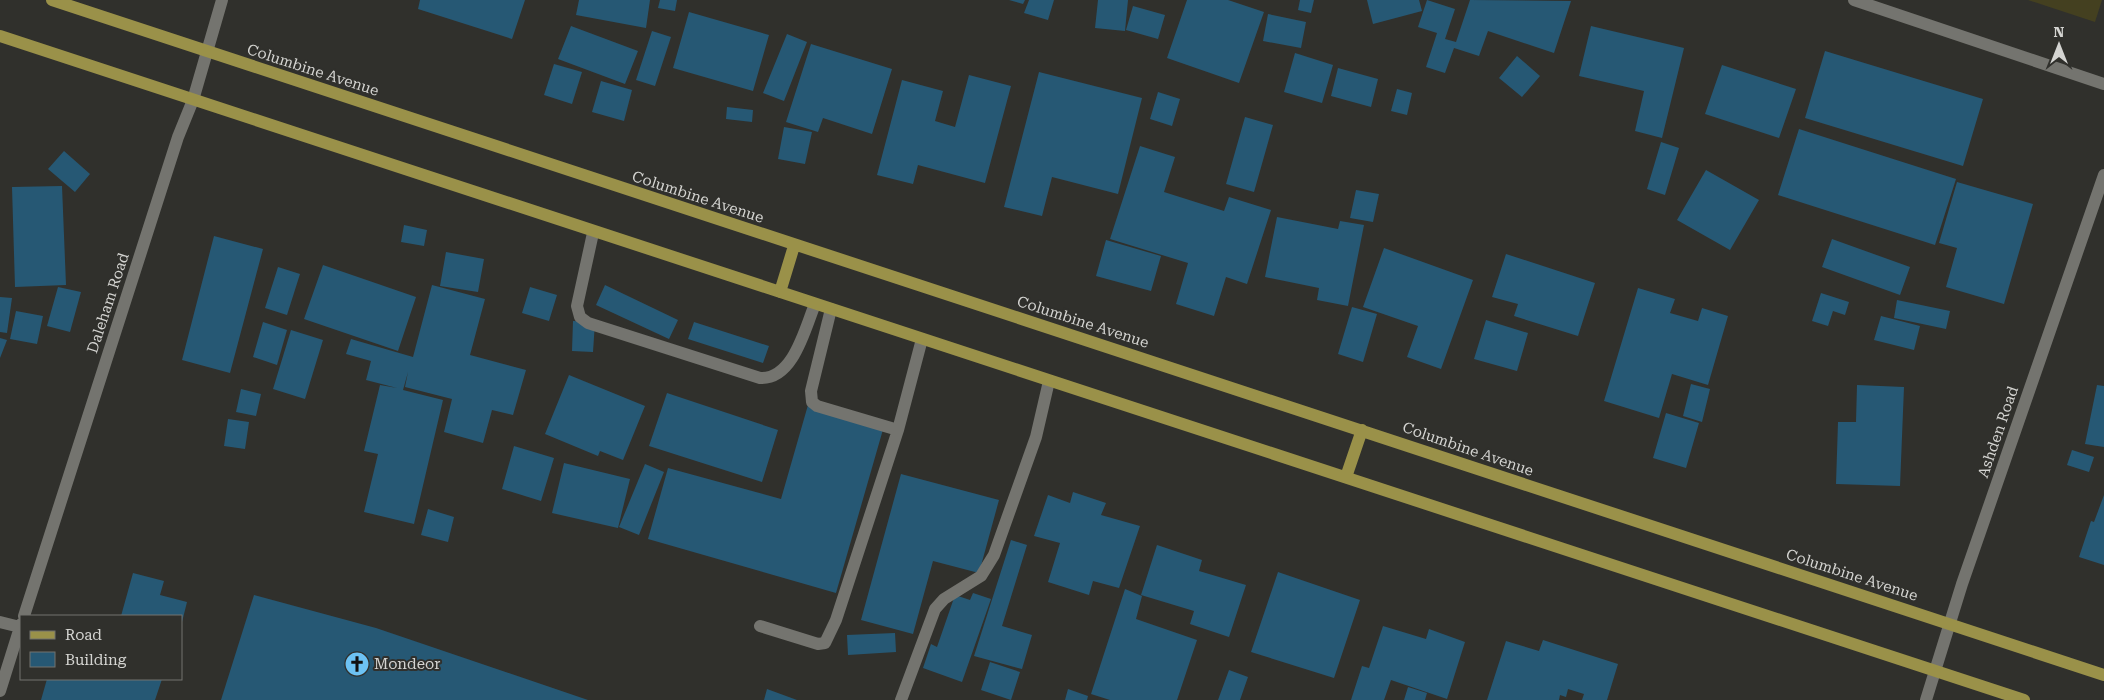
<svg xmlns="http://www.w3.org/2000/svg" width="2104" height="700" viewBox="0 0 2104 700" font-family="'Roboto Serif',serif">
	<rect width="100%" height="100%" fill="#30302c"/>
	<!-- green -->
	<path fill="#444020" d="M 2028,0 L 2102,0 L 2095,22 Z"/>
	<!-- building -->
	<path fill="#265874" d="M 420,0 L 525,0 L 512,39 L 418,9 Z
		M 579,0 L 650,0 L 646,28 L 576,15 Z
		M 660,0 L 677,0 L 675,11 L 658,8 Z
		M 1009,0 L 1025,0 L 1023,4 Z
		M 1029,0 L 1054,0 L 1048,20 L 1024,13 Z
		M 1098,0 L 1128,0 L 1125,31 L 1095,28 Z
		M 1187,0 L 1228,0 L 1264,12 L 1239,83 L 1167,58 Z
		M 1300,0 L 1314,0 L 1311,13 L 1298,10 Z
		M 1367,0 L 1419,0 L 1422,11 L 1373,24 Z
		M 1427,0 L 1455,9 L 1445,39 L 1456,42 L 1470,0 L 1571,1 L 1554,53 L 1488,31 L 1479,56 L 1454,48 L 1445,73 L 1426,67 L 1437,33 L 1418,27 Z
		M 1133,6 L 1165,15 L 1158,39 L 1126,30 Z
		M 689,12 L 769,35 L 753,91 L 673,68 Z
		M 1268,14 L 1306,22 L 1301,48 L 1263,41 Z
		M 571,26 L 638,51 L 625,84 L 558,59 Z
		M 1591,26 L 1684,48 L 1662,138 L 1635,131 L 1644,91 L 1579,76 Z
		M 652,31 L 671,37 L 655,86 L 636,80 Z
		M 787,34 L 807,42 L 784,101 L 763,93 Z
		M 811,44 L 892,69 L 872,134 L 823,118 L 818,132 L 786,122 Z
		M 1825,51 L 1983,99 L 1963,166 L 1805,118 Z
		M 1295,53 L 1333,65 L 1322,103 L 1284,92 Z
		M 1517,56 L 1540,76 L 1522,97 L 1499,78 Z
		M 554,64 L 582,72 L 572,104 L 544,95 Z
		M 1722,65 L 1796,89 L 1779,138 L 1705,114 Z
		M 1338,68 L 1378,79 L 1371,107 L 1331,96 Z
		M 1039,72 L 1142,98 L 1118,194 L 1052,177 L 1042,216 L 1004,207 Z
		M 969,75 L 1011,86 L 985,183 L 918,165 L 913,184 L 877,175 L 902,80 L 943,91 L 935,121 L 955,127 Z
		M 601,81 L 632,90 L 624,121 L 592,112 Z
		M 1397,89 L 1412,93 L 1407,115 L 1391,111 Z
		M 1158,92 L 1180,99 L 1172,126 L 1150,119 Z
		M 727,107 L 753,110 L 752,122 L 726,119 Z
		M 1245,117 L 1273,125 L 1254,192 L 1226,184 Z
		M 784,127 L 812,132 L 805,164 L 778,159 Z
		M 1799,129 L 1956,179 L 1935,245 L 1778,195 Z
		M 1661,142 L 1679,148 L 1665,195 L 1647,189 Z
		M 1140,146 L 1175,157 L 1164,192 L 1224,211 L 1229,197 L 1271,210 L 1247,284 L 1226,277 L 1214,316 L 1176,304 L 1188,263 L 1110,239 Z
		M 64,151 L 90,174 L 75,192 L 48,169 Z
		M 1706,170 L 1759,200 L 1730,250 L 1677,220 Z
		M 1957,182 L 2033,204 L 2004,304 L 1946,287 L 1957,248 L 1939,243 Z
		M 62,186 L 66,285 L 15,287 L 12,187 Z
		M 1356,190 L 1379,194 L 1373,222 L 1350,218 Z
		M 1277,217 L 1338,229 L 1340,221 L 1364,225 L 1348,306 L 1317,300 L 1319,288 L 1265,277 Z
		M 404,225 L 427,230 L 424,246 L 401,242 Z
		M 214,236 L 263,249 L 230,373 L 182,360 Z
		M 1832,239 L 1910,267 L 1900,295 L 1822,267 Z
		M 1106,240 L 1161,256 L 1151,291 L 1096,276 Z
		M 1384,248 L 1473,280 L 1441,369 L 1407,357 L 1418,326 L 1363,307 Z
		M 446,252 L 484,259 L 478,292 L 440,286 Z
		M 1506,254 L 1595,283 L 1578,336 L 1514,316 L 1518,304 L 1492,297 Z
		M 323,265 L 416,297 L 398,351 L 304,319 Z
		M 278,267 L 300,274 L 287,315 L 265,308 Z
		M 432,285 L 485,299 L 470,355 L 526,370 L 513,415 L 492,410 L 483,443 L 444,432 L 452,399 L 405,387 L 408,372 L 403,390 L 443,400 L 414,524 L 364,512 L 378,454 L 364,451 L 380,385 L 397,388 L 366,380 L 371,361 L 346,354 L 351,339 L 413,357 Z
		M 605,285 L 678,320 L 669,339 L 596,305 Z
		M 58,287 L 81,292 L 70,332 L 47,326 Z
		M 530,287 L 557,295 L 549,321 L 522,313 Z
		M 1638,288 L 1675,299 L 1670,313 L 1698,321 L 1702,308 L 1728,316 L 1708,385 L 1672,374 L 1659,418 L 1604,401 Z
		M 1821,293 L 1849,302 L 1845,315 L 1833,311 L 1828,326 L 1812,321 Z
		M 0,297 L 12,298 L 7,333 L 0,332 Z
		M 1897,300 L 1950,311 L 1946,329 L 1894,318 Z
		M 1352,307 L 1377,314 L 1363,362 L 1338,354 Z
		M 16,311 L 43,316 L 37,344 L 10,339 Z
		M 1881,316 L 1920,326 L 1914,350 L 1874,340 Z
		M 1486,320 L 1528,333 L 1517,371 L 1474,359 Z
		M 573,321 L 595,322 L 593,352 L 572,351 Z
		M 263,322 L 287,330 L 277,365 L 253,357 Z
		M 694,322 L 769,346 L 763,363 L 688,339 Z
		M 291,330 L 323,340 L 305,399 L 273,389 Z
		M 0,338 L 7,340 L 0,358 Z
		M 569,375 L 645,406 L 623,460 L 600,451 L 598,456 L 545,434 Z
		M 1691,384 L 1710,389 L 1702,422 L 1683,416 Z
		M 1857,385 L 1904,387 L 1900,486 L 1836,484 L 1838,422 L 1856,422 Z
		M 2097,385 L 2104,386 L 2104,447 L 2085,444 Z
		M 241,389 L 261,394 L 256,416 L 236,412 Z
		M 667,393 L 778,430 L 762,482 L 649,446 Z
		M 808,405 L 884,426 L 836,593 L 648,539 L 668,468 L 781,499 Z
		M 1666,413 L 1699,423 L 1686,468 L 1653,458 Z
		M 228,419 L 249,422 L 245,449 L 224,446 Z
		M 514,446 L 554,458 L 541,501 L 502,489 Z
		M 2072,450 L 2094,457 L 2089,472 L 2067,465 Z
		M 564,463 L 630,479 L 618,528 L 552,513 Z
		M 645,464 L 664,472 L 639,535 L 619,527 Z
		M 901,474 L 999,500 L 979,573 L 933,561 L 913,634 L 861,620 Z
		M 1073,492 L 1106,503 L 1101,515 L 1140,526 L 1119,588 L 1093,581 L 1089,595 L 1048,582 L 1060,543 L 1034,536 L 1048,495 L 1070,503 Z
		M 2104,495 L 2104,565 L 2079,557 L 2091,521 L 2094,522 Z
		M 428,509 L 454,517 L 448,542 L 421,535 Z
		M 1011,540 L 1027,545 L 1002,626 L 1032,635 L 1022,669 L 974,656 Z
		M 1157,545 L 1202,560 L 1199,571 L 1246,585 L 1229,637 L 1190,624 L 1194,611 L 1141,595 Z
		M 1278,572 L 1360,600 L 1334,678 L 1251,652 Z
		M 133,573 L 164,581 L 160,595 L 187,602 L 182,622 L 181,616 L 121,616 Z
		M 1125,589 L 1142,596 L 1136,619 L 1197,640 L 1177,700 L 1110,700 L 1091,694 Z
		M 973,593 L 991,599 L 962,682 L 923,668 L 931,644 L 937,647 L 955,595 L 970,600 Z
		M 254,595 L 376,628 L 588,700 L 221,700 Z
		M 1383,626 L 1426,639 L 1429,629 L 1465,642 L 1447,699 L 1391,680 L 1384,700 L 1351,700 L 1362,666 L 1369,668 Z
		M 895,633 L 896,652 L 848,655 L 847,635 Z
		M 1543,640 L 1618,664 L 1607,700 L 1582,700 L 1584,694 L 1568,689 L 1566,697 L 1560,695 L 1559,700 L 1487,700 L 1506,641 L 1539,651 Z
		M 990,662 L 1020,672 L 1011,700 L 981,690 Z
		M 1229,670 L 1248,677 L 1240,700 L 1218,700 Z
		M 47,679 L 162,679 L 155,700 L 41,700 Z
		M 1408,687 L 1427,693 L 1425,700 L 1404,700 Z
		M 767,689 L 797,700 L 764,700 Z
		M 1068,689 L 1088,696 L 1087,700 L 1065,700 Z"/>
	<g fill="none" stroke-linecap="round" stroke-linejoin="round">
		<!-- minor -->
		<path stroke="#74746f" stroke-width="12" d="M 1854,0 L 2104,84
			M 593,233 L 577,306 L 580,317 L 588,323 L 760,378 C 793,380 805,329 815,304
			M 831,309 L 811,391 L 812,402 L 817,406 L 898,430 L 922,339
			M 24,616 L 178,137 L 193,100 L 222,0
			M 0,622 L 20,627
			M 760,626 L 818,644 L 825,643 L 836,620 L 898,430
			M 0,691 L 21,624
			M 901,700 L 935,609 L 944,599 L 981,576 L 994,555 L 1036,437 L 1049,381
			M 1926,700 L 1962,584 L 2104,175"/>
		<!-- major -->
		<path stroke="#9a9149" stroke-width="12" d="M 52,0 L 2104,675
			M 0,36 C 674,258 1349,479 2024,700
			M 780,292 L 794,246
			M 1346,477 L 1362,430"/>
	</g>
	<!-- icons -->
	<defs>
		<symbol id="church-disc" viewBox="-11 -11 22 22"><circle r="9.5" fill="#6dc2f3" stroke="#30302c"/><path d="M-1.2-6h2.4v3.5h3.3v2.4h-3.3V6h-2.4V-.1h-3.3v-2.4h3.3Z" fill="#111"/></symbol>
	</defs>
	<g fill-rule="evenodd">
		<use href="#church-disc" x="343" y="650" width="28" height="28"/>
	</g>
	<g text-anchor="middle" stroke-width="4" stroke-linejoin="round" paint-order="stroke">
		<!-- street labels -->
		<g font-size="15" fill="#d4d4d1" stroke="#30302c">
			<text transform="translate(313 70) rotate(18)" y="5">Columbine Avenue</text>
			<text transform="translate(698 197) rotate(18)" y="5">Columbine Avenue</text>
			<text transform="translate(108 303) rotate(-72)" y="5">Daleham Road</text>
			<text transform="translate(1083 322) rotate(18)" y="5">Columbine Avenue</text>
			<text transform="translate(1998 432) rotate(-71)" y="5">Ashden Road</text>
			<text transform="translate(1468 449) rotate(19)" y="5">Columbine Avenue</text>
			<text transform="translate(1852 575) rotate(18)" y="5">Columbine Avenue</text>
		</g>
		<!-- poi labels -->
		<g font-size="15" fill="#d4d4d1" stroke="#30302c" text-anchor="start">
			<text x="374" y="669">Mondeor</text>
		</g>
	</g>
	<!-- legend -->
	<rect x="20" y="615" width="162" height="65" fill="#30302c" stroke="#72726e"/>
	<rect x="30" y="631" width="25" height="8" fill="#9a9149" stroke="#72726e"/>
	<text x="65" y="640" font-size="15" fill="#d4d4d1">Road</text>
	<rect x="30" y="652" width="25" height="15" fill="#265874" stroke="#72726e"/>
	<text x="65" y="665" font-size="15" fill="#d4d4d1">Building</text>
	<!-- north arrow -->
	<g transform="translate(2059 45)" stroke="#30302c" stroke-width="4" paint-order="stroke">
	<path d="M0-4L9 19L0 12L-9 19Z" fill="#d4d4d1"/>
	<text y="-8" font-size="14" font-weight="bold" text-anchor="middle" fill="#d4d4d1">N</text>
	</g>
</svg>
